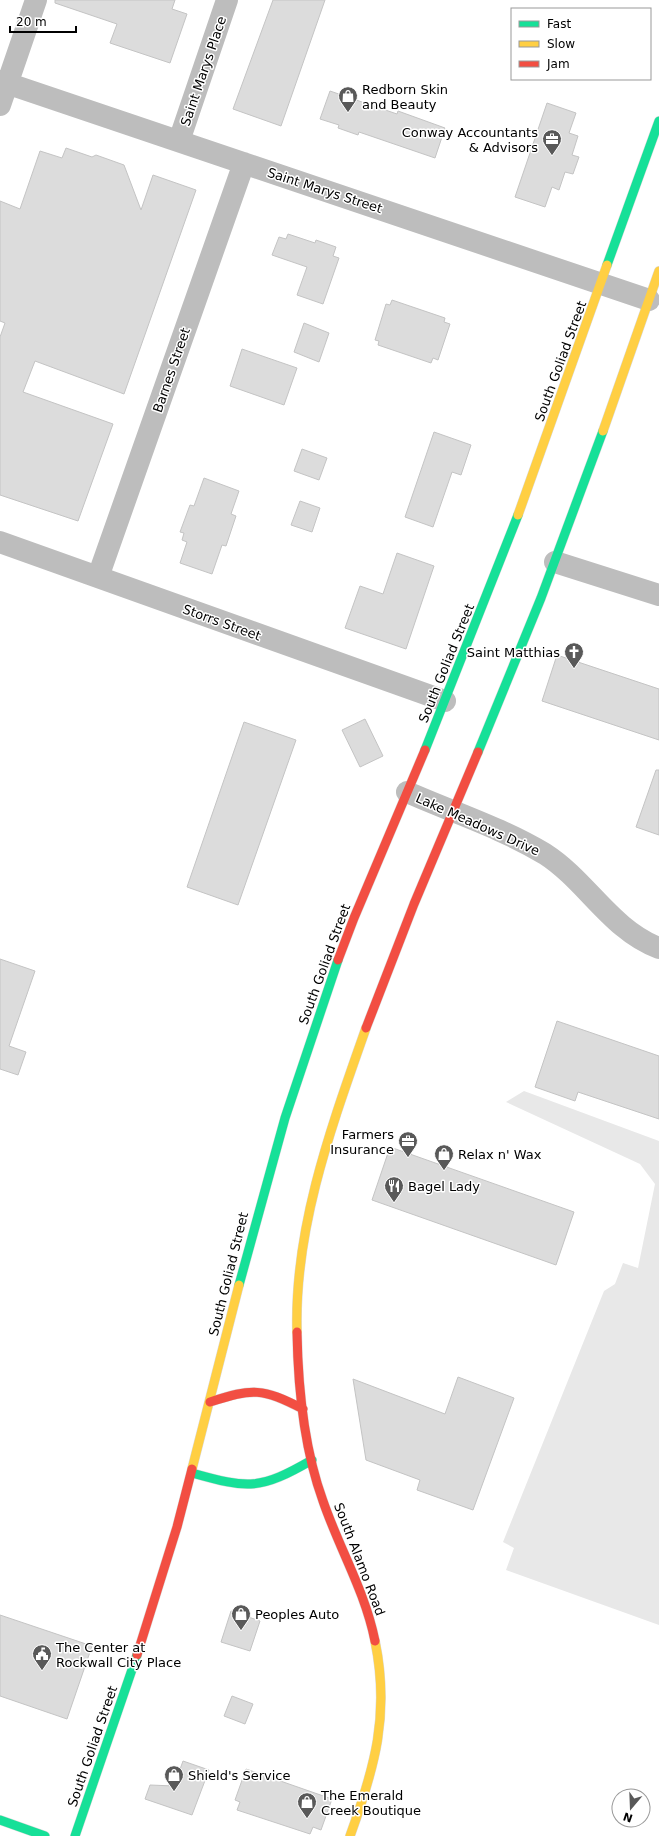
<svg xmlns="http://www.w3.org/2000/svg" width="659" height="1836" viewBox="0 0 659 1836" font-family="'DejaVu Sans',sans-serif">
	<rect width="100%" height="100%" fill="#fff"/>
	<!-- green -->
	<path fill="#e8e8e8" d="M 524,1091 L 659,1141 L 659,1625 L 506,1570 L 514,1548 L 503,1542 L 604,1291 L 615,1284 L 623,1263 L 638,1268 L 655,1184 L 640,1164 L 506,1102 Z"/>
	<!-- building -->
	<path fill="#dcdcdc" stroke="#c4c4c4" d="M 55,0 L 175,0 L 172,9 L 187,14 L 170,63 L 110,43 L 117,24 L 55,3 Z
		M 273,0 L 325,0 L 281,126 L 233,109 Z
		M 330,91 L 397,114 L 398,111 L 445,128 L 435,158 L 359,132 L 358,135 L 338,128 L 339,125 L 320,119 Z
		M 547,103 L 576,113 L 569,133 L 578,136 L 572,155 L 579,157 L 573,174 L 565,172 L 559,190 L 552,187 L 545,207 L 515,197 Z
		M 66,148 L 92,157 L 96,155 L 124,165 L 141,210 L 153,175 L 196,190 L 124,394 L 35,361 L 23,392 L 113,424 L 78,521 L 0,495 L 0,337 L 5,323 L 0,321 L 0,201 L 20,209 L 40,151 L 62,158 Z
		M 288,234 L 315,243 L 316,240 L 336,247 L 333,256 L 339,258 L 323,304 L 297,295 L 307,267 L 272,255 L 279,237 L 286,239 Z
		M 392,300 L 445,318 L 444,322 L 450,324 L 438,360 L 433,358 L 431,363 L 378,345 L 379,341 L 375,340 L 386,304 L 390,305 Z
		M 304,323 L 329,333 L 319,362 L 294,352 Z
		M 242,349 L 297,368 L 284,405 L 230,386 Z
		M 434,432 L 471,445 L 461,475 L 452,472 L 433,527 L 405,517 Z
		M 302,449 L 327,458 L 319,480 L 294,471 Z
		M 204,478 L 239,491 L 231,514 L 236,516 L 226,546 L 222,545 L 212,574 L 180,563 L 187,542 L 182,540 L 184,533 L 180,532 L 190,505 L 194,506 Z
		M 300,501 L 320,508 L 312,532 L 291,525 Z
		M 397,553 L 434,566 L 406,649 L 345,628 L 360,586 L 383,594 Z
		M 557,655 L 659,689 L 659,740 L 542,701 Z
		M 365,719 L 383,756 L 360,767 L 342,730 Z
		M 244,722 L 296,740 L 238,905 L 187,887 Z
		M 656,770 L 659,770 L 659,835 L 636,827 Z
		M 0,959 L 35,971 L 9,1046 L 26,1052 L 18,1075 L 0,1069 Z
		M 557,1021 L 659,1056 L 659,1119 L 578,1092 L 575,1101 L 535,1087 Z
		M 390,1147 L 574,1212 L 556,1265 L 372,1200 Z
		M 458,1377 L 514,1398 L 473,1510 L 417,1490 L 420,1480 L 366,1460 L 353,1379 L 445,1414 Z
		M 231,1611 L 260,1621 L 250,1651 L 221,1642 Z
		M 0,1615 L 92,1646 L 67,1719 L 0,1696 Z
		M 232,1696 L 253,1704 L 245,1724 L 224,1716 Z
		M 183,1761 L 209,1770 L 192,1815 L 145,1799 L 150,1785 L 174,1786 Z
		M 246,1769 L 332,1799 L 321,1830 L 313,1827 L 310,1834 L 237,1810 L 240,1802 L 235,1800 Z"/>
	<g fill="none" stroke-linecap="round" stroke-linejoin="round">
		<defs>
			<path id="fast" d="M 607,265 L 659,121
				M 425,750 L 518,515
				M 478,752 L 541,598 L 603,431
				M 239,1285 L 285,1118 L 338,960
				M 192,1473 C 249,1489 260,1490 312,1460
				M 0,1820 L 45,1836
				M 75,1836 L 137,1655"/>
			<path id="slow" d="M 603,431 L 659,271
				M 518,515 L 607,265
				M 297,1332 C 294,1227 332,1125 366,1028
				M 192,1469 L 239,1285
				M 350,1836 C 375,1767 390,1714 375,1641"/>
			<path id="jam" d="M 338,960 L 354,918 L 425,750
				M 366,1028 L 414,904 L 478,752
				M 297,1332 C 298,1387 304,1449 323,1501 C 339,1548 365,1591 375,1641
				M 210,1402 C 253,1388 262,1388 303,1409
				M 137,1655 L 177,1527 L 192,1469"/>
		</defs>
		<!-- fast casing -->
		<use href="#fast" stroke="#dbdbdb" stroke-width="10"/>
		<!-- slow casing -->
		<use href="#slow" stroke="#dbdbdb" stroke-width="10"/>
		<!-- jam casing -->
		<use href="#jam" stroke="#dbdbdb" stroke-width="10"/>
		<!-- street -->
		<path stroke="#bdbdbd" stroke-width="22" d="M 0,81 L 649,300
			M 0,105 L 36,0
			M 179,141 L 227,0
			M 0,542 L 445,701
			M 555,562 L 659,595
			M 98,577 L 244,163
			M 407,792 C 452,812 502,828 545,854 C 587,881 611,930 659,948"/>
		<!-- fast -->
		<use href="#fast" stroke="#16e098" stroke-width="9"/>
		<!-- slow -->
		<use href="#slow" stroke="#ffcf43" stroke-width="9"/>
		<!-- jam -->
		<use href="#jam" stroke="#f24e42" stroke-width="9"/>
	</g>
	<!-- icons -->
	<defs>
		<symbol id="shop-pin" viewBox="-11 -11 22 30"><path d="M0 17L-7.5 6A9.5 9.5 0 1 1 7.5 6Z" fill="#595959" stroke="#fff"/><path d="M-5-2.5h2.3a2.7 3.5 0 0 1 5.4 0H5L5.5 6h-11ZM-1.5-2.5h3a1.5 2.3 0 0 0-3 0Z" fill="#fff"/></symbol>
		<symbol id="office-pin" viewBox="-11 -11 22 30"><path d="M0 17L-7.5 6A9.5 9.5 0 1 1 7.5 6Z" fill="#595959" stroke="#fff"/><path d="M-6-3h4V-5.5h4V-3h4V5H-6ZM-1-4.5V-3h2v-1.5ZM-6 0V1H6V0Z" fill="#fff"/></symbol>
		<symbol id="church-pin" viewBox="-11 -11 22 30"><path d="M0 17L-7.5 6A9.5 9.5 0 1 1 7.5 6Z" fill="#595959" stroke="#fff"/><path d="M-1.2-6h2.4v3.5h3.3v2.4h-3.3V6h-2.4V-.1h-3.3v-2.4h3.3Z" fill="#fff"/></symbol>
		<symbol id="restaurant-pin" viewBox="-11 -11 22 30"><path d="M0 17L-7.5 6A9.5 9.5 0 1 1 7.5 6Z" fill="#595959" stroke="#fff"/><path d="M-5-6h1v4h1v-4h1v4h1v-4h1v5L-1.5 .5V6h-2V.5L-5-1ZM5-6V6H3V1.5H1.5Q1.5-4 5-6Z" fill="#fff"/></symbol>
		<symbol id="civic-pin" viewBox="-11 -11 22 30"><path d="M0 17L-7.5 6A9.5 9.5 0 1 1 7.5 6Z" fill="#595959" stroke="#fff"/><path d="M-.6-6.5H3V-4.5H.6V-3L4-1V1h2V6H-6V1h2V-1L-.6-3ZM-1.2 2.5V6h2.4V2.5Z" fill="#fff"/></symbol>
	</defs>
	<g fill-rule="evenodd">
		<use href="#shop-pin" x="337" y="85" width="22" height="30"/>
		<use href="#office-pin" x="541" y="128" width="22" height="30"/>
		<use href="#church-pin" x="563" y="641" width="22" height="30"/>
		<use href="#office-pin" x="397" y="1130" width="22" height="30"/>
		<use href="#shop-pin" x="433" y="1143" width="22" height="30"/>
		<use href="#restaurant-pin" x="383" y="1175" width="22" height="30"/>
		<use href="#shop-pin" x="230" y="1603" width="22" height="30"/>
		<use href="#civic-pin" x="31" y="1643" width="22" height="30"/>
		<use href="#shop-pin" x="163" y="1764" width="22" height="30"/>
		<use href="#shop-pin" x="296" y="1791" width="22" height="30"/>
	</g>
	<g text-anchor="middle" stroke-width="3" stroke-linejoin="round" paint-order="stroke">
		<!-- street labels -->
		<g font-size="13" fill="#000" stroke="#fff">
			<text transform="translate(203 71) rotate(-71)" y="5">Saint Marys Place</text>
			<text transform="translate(325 190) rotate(18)" y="5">Saint Marys Street</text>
			<text transform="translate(560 361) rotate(-70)" y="5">South Goliad Street</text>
			<text transform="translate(171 370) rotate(-71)" y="5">Barnes Street</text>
			<text transform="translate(222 622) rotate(20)" y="5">Storrs Street</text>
			<text transform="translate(446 663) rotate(-68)" y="5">South Goliad Street</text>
			<text transform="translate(478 824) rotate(24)" y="5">Lake Meadows Drive</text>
			<text transform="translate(324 964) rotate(-70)" y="5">South Goliad Street</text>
			<text transform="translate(228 1274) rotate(-76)" y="5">South Goliad Street</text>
			<text transform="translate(360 1559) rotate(69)" y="5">South Alamo Road</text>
			<text transform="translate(92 1746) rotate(-71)" y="5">South Goliad Street</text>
		</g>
		<!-- poi labels -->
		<g font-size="13" fill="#000" stroke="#fff" text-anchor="start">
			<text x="362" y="94">Redborn Skin<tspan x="362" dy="15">and Beauty</tspan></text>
			<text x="538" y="137" text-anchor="end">Conway Accountants<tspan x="538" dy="15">&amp; Advisors</tspan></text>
			<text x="560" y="657" text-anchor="end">Saint Matthias</text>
			<text x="394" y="1139" text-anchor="end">Farmers<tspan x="394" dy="15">Insurance</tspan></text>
			<text x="458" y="1159">Relax n' Wax</text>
			<text x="408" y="1191">Bagel Lady</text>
			<text x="255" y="1619">Peoples Auto</text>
			<text x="56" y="1652">The Center at<tspan x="56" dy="15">Rockwall City Place</tspan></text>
			<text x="188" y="1780">Shield's Service</text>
			<text x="321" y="1800">The Emerald<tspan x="321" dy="15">Creek Boutique</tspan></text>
		</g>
	</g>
	<!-- legend -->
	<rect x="511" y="8" width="140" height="72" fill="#ffffff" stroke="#999999"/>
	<rect x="519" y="21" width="20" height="6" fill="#16e098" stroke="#999999"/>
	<text x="547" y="28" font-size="12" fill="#000000">Fast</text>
	<rect x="519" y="41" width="20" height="6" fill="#ffcf43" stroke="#999999"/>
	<text x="547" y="48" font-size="12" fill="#000000">Slow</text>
	<rect x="519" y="61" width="20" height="6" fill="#f24e42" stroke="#999999"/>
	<text x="547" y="68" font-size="12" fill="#000000">Jam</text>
	<!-- north arrow -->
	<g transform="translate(631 1808) rotate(199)"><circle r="19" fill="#ffffff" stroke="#999999"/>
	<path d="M0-3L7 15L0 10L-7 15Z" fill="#595959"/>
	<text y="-6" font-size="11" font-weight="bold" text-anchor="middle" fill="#000000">N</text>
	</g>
	<!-- scale -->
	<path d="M10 26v6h66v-6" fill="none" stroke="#000000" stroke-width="2"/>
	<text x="16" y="26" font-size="12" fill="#000000" stroke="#ffffff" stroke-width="3" paint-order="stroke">20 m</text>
</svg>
